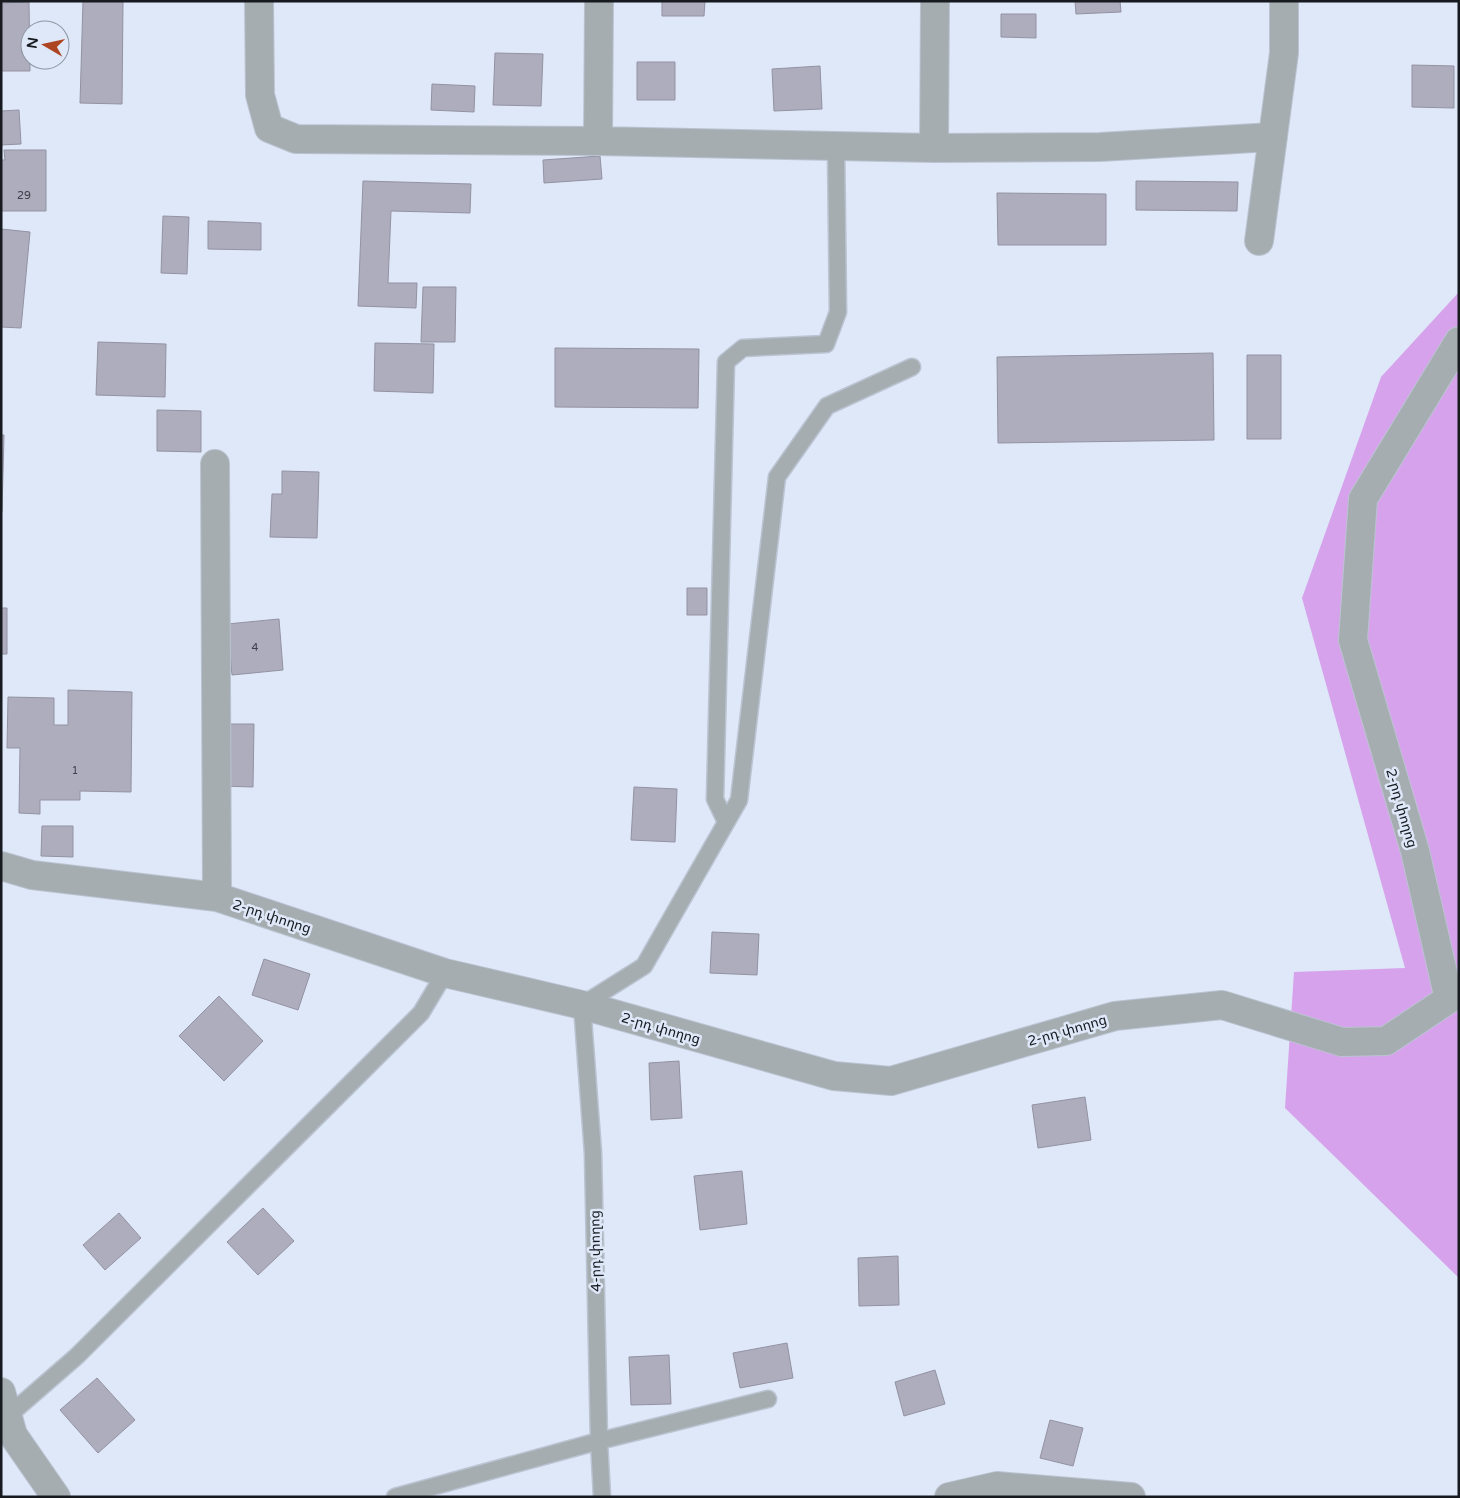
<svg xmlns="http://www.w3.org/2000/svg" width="1460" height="1498" viewBox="0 0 1460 1498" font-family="'Varela Round','Noto Sans Armenian',sans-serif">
	<rect width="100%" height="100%" fill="#dee8f8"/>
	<!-- green -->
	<path fill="#d7a2ec" d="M 1459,292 L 1459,1278 L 1285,1108 L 1294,972 L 1405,968 L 1302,598 L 1381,377 Z"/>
	<!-- building -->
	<path fill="#aeadbe" stroke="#9392a2" d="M 83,1 L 123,1 L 122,104 L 80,103 Z
		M 662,1 L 705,1 L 704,16 L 662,16 Z
		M 1075,1 L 1120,1 L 1121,12 L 1076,14 Z
		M 29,2 L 30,71 L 1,71 L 1,3 Z
		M 1001,14 L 1036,14 L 1036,38 L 1001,37 Z
		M 495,53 L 543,54 L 541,106 L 493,105 Z
		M 637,62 L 675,62 L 675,100 L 637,100 Z
		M 1412,65 L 1454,66 L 1454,108 L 1412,107 Z
		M 820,66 L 822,109 L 774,111 L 772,69 Z
		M 432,84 L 475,86 L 474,112 L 431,110 Z
		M 19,110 L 21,144 L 1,145 L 1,111 Z
		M 4,150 L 46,150 L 46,211 L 1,211 L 1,160 L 5,160 Z
		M 600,156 L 602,179 L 544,183 L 543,160 Z
		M 363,181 L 471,184 L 470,213 L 391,211 L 388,283 L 417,283 L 416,308 L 358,306 Z
		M 1136,181 L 1238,182 L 1237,211 L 1136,210 Z
		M 997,193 L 1106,194 L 1106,245 L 998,245 Z
		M 163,216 L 189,217 L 187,274 L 161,273 Z
		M 208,221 L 261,223 L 261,250 L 208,249 Z
		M 1,229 L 30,232 L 21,328 L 1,327 Z
		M 423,287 L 456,287 L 455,342 L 421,342 Z
		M 98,342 L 166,344 L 165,397 L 96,395 Z
		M 375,343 L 434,344 L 433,393 L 374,391 Z
		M 555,348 L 699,349 L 698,408 L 555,407 Z
		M 1213,353 L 1214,440 L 998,443 L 997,357 Z
		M 1247,355 L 1281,355 L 1281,439 L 1247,439 Z
		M 157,410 L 201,411 L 201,452 L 157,451 Z
		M 1,435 L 4,435 L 2,512 L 1,512 Z
		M 282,471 L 319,472 L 317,538 L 270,537 L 272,494 L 282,494 Z
		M 687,588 L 707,588 L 707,615 L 687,615 Z
		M 1,608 L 7,608 L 7,654 L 1,654 Z
		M 279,619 L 283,670 L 232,675 L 227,624 Z
		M 68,690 L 132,692 L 131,792 L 80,791 L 80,800 L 40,800 L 40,814 L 19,813 L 20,748 L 7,748 L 8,697 L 54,698 L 54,725 L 68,725 Z
		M 222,724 L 254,724 L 253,787 L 221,786 Z
		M 634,787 L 677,789 L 675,842 L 631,840 Z
		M 42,826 L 73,826 L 73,857 L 41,856 Z
		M 712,932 L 759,934 L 757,975 L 710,973 Z
		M 264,959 L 310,974 L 298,1010 L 252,995 Z
		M 219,996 L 263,1041 L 224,1081 L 179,1036 Z
		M 679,1061 L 682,1118 L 651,1120 L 649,1063 Z
		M 1085,1097 L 1091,1140 L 1038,1148 L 1032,1105 Z
		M 742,1171 L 747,1224 L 700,1230 L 694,1176 Z
		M 263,1208 L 294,1241 L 258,1275 L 227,1242 Z
		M 119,1213 L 141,1238 L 105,1270 L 83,1245 Z
		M 898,1256 L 899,1305 L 859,1306 L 858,1258 Z
		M 787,1343 L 793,1378 L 740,1388 L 733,1353 Z
		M 669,1355 L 671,1404 L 631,1405 L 629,1357 Z
		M 935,1370 L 945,1404 L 904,1416 L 895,1382 Z
		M 97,1378 L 135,1420 L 98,1453 L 60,1410 Z
		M 1050,1420 L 1083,1428 L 1073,1466 L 1040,1458 Z"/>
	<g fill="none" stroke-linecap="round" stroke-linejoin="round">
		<defs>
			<path id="service" d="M 726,822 L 715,799 L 726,362 L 743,348 L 826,344 L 838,312 L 836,146
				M 8,1416 L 77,1356 L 421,1013 L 445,973
				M 395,1497 L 599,1441 L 768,1399
				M 602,1497 L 599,1441 L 593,1153 L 582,1005 L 644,966 L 739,800 L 777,477 L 827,406 L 912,367"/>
			<path id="minor" d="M 259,1 L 260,95 L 269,128 L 296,139 L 598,141 L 934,148 L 1100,147 L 1273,137
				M 598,141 L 599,1
				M 934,148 L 935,1
				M 1259,241 L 1284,53 L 1284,1
				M 215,464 L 217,897
				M 1,866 L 32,875 L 217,897 L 445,973 L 582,1005 L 834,1076 L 891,1081 L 1115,1016 L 1222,1005 L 1342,1042 L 1386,1041 L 1449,999 L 1415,851 L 1353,640 L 1363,499 L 1459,341
				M 1,1392 L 13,1435 L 56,1497
				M 949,1497 L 997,1486 L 1131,1497"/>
		</defs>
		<!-- service casing -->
		<use href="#service" stroke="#bac3d1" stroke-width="19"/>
		<!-- minor casing -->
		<use href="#minor" stroke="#bac3d1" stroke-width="30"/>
		<!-- service -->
		<use href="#service" stroke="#a5adb1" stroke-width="16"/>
		<!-- minor -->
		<use href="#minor" stroke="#a5adb1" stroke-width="28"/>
	</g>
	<g text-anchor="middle" stroke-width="5" stroke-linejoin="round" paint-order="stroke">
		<!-- number labels -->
		<g font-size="11" fill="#3d4048">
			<text x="24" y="199">29</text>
			<text x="255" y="651">4</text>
			<text x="75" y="774">1</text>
		</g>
		<!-- street labels -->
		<g font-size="14" fill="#171b20" stroke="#dee8f8">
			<text transform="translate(1402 808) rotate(74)" y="5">2-րդ փողոց</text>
			<text transform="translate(272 916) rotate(18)" y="5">2-րդ փողոց</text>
			<text transform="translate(661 1028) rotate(16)" y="5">2-րդ փողոց</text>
			<text transform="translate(1067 1030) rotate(-16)" y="5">2-րդ փողոց</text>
			<text transform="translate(595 1251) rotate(-91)" y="5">4-րդ փողոց</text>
		</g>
	</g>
	<!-- border -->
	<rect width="1460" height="1498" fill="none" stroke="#171b20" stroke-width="5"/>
	<!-- north arrow -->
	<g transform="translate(45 45) rotate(279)"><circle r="24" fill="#dee8f8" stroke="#8e96a2"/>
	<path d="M0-4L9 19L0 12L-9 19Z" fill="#ad4522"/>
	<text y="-8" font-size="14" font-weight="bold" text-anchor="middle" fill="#171b20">N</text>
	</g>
</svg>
